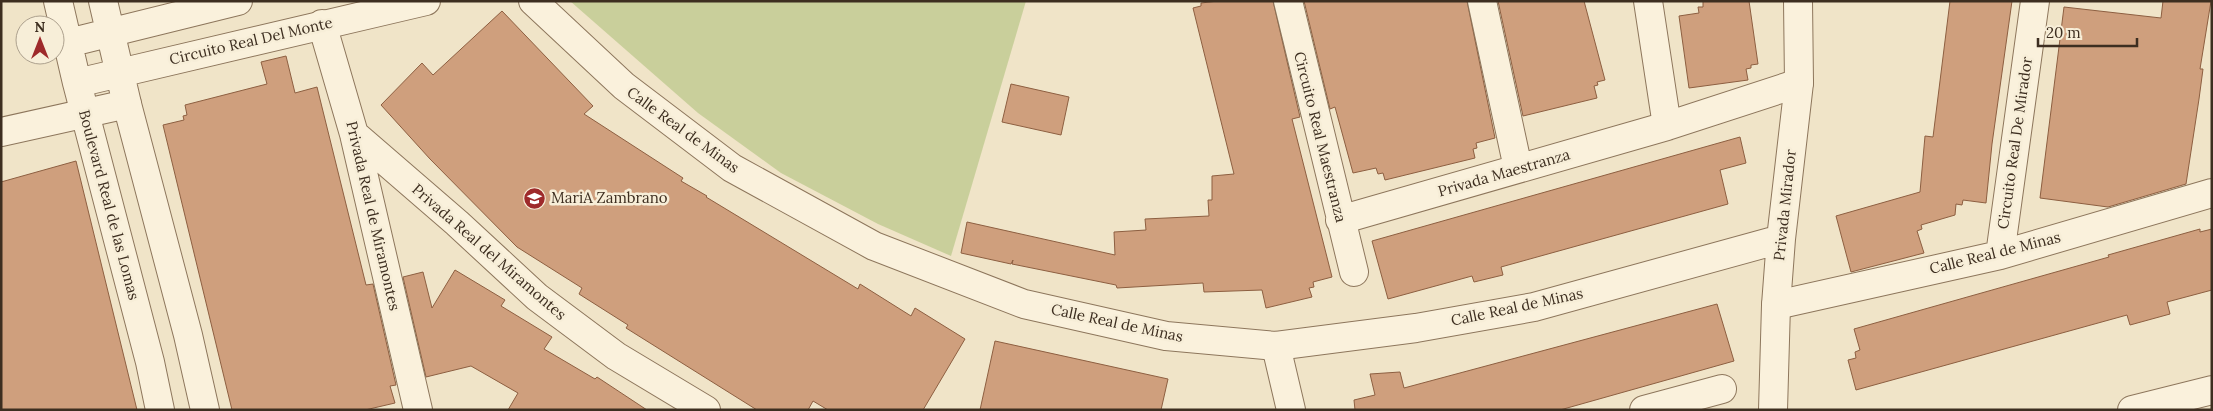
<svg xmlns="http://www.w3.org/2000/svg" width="2213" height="411" viewBox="0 0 2213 411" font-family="Lora,serif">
	<rect width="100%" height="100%" fill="#f0e4c8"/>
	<!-- green -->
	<path fill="#c9cf9b" d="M 570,1 L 1026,1 L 951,256 L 878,224 L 781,173 L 698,113 Z"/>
	<!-- building -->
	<path fill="#cf9f7d" stroke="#8d5f41" d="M 1218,1 L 1273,1 L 1300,117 L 1292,119 L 1332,277 L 1313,282 L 1314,287 L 1309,288 L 1312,297 L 1266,308 L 1262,290 L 1204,292 L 1203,283 L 1117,288 L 1116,285 L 1012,264 L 1013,260 L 1011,264 L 961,253 L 967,222 L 1115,255 L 1114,232 L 1146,230 L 1145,219 L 1209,216 L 1208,200 L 1212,200 L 1212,176 L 1234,174 L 1193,8 L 1201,6 L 1201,3 Z
		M 1304,1 L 1467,1 L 1495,138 L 1476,143 L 1477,148 L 1473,149 L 1475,158 L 1385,180 L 1383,173 L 1378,174 L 1376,168 L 1353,173 L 1335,107 L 1330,109 Z
		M 1498,1 L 1584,1 L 1605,80 L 1597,82 L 1598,85 L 1594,86 L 1597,98 L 1523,116 Z
		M 1703,1 L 1749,1 L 1758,64 L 1751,65 L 1751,68 L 1746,69 L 1748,80 L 1689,88 L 1679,16 L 1699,13 L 1698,7 L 1703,7 Z
		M 1950,1 L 2012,1 L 1992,144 L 1986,203 L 1963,200 L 1962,205 L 1956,204 L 1955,215 L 1921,225 L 1922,229 L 1917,231 L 1924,253 L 1851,272 L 1836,216 L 1920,192 L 1925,136 L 1933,137 Z
		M 2163,1 L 2211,1 L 2200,69 L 2203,69 L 2199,99 L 2186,184 L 2108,207 L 2040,198 L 2064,7 L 2161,18 Z
		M 502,11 L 593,106 L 584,114 L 683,178 L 681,181 L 707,196 L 706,197 L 858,289 L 860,284 L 911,316 L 915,308 L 965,339 L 923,410 L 828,410 L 813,401 L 808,410 L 757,410 L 626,328 L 628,325 L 579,294 L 582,288 L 517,247 L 430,159 L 381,105 L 422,63 L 433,75 Z
		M 286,56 L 295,93 L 317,87 L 366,285 L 373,284 L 396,385 L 390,386 L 395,403 L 365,410 L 232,410 L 163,125 L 184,120 L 183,116 L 187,115 L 185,105 L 267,84 L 261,62 Z
		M 1011,84 L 1069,97 L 1061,135 L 1002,122 Z
		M 1740,137 L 1746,163 L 1720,170 L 1728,204 L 1501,267 L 1503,275 L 1474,282 L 1472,276 L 1388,299 L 1372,241 Z
		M 76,161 L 137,410 L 1,410 L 1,182 Z
		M 2200,229 L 2200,232 L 2212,229 L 2212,290 L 2167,302 L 2170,314 L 2130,325 L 2127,315 L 1856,390 L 1848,360 L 1856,358 L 1855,352 L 1860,350 L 1854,329 L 2109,257 L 2108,255 Z
		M 455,270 L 505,300 L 501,306 L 552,337 L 544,349 L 595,379 L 597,377 L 647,410 L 508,410 L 518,393 L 471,366 L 426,377 L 403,277 L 423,272 L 432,308 Z
		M 1717,304 L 1734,361 L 1560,410 L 1355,410 L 1354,400 L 1375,395 L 1370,374 L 1400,372 L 1404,388 Z
		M 995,341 L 1168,379 L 1161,410 L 980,410 Z"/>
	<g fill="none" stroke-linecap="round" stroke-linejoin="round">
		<defs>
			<path id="minor" d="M 1288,1 L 1354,272
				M 1482,1 L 1518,168
				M 1648,1 L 1667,126
				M 322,24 L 354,134 L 418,410
				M 1,132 L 127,104
				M 354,134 L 457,223 L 537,297 L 616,356 L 706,410
				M 1340,220 L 1667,126 L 1799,83
				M 2000,255 L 2035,1
				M 1776,305 L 2000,255 L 2212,193
				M 1276,346 L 1291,410
				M 1644,410 L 1722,389
				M 2132,410 L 2212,390"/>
			<path id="tertiary" d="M 58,1 L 77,83 L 150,362 L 160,410
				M 103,1 L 127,104 L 188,335 L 205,410
				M 533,1 L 624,86 L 732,168 L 874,246 L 1024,304 L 1166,336 L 1276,346 L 1416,328 L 1534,307 L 1781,239
				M 68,43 L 238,1
				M 77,83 L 426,1
				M 1773,410 L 1776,305 L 1781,239 L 1799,83 L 1798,1"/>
		</defs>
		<!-- minor casing -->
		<use href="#minor" stroke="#8d765c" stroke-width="30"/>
		<!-- tertiary casing -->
		<use href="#tertiary" stroke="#8d765c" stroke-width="30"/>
		<!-- minor -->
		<use href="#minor" stroke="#faf1dc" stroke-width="28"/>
		<!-- tertiary -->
		<use href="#tertiary" stroke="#faf1dc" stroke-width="28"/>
	</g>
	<!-- icons -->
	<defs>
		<symbol id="school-disc" viewBox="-11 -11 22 22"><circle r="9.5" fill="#9e2a2b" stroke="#f7eed8"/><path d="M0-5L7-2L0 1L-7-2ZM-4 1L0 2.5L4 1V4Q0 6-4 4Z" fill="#fff"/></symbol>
	</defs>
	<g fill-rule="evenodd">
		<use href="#school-disc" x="522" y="186" width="25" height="25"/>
	</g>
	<g text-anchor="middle" stroke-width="5" stroke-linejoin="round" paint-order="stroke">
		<!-- street labels -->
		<g font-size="15" fill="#3d2e20" stroke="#f7eed8">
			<text transform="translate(251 41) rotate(-13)" y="5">Circuito Real Del Monte</text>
			<text transform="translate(683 130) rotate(36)" y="5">Calle Real de Minas</text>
			<text transform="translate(1320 137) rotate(76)" y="5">Circuito Real Maestranza</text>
			<text transform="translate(2015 143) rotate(-82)" y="5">Circuito Real De Mirador</text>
			<text transform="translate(1504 173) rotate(-16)" y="5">Privada Maestranza</text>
			<text transform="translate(109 205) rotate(75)" y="5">Boulevard Real de las Lomas</text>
			<text transform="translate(1785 205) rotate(-84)" y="5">Privada Mirador</text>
			<text transform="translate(373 216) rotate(77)" y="5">Privada Real de Miramontes</text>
			<text transform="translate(489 252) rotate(41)" y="5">Privada Real del Miramontes</text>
			<text transform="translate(1995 253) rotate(-14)" y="5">Calle Real de Minas</text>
			<text transform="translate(1517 307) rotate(-12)" y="5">Calle Real de Minas</text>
			<text transform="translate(1117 323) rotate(12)" y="5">Calle Real de Minas</text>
		</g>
		<!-- poi labels -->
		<g font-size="15" fill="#3d2e20" stroke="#f7eed8" text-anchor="start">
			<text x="551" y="203">MariA Zambrano</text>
		</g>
	</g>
	<!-- border -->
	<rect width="2213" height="411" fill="none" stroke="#3d2e20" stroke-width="5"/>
	<!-- north arrow -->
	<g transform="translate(40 40)"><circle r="24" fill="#f7eed8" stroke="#ada18e"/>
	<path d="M0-4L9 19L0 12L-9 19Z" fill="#9e2a2b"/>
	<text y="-8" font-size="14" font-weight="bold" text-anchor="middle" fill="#3d2e20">N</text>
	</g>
	<!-- scale -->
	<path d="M2038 38v8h99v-8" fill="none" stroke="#3d2e20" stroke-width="2.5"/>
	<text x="2046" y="38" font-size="15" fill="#3d2e20" stroke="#f7eed8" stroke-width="4" paint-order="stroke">20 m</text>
</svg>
